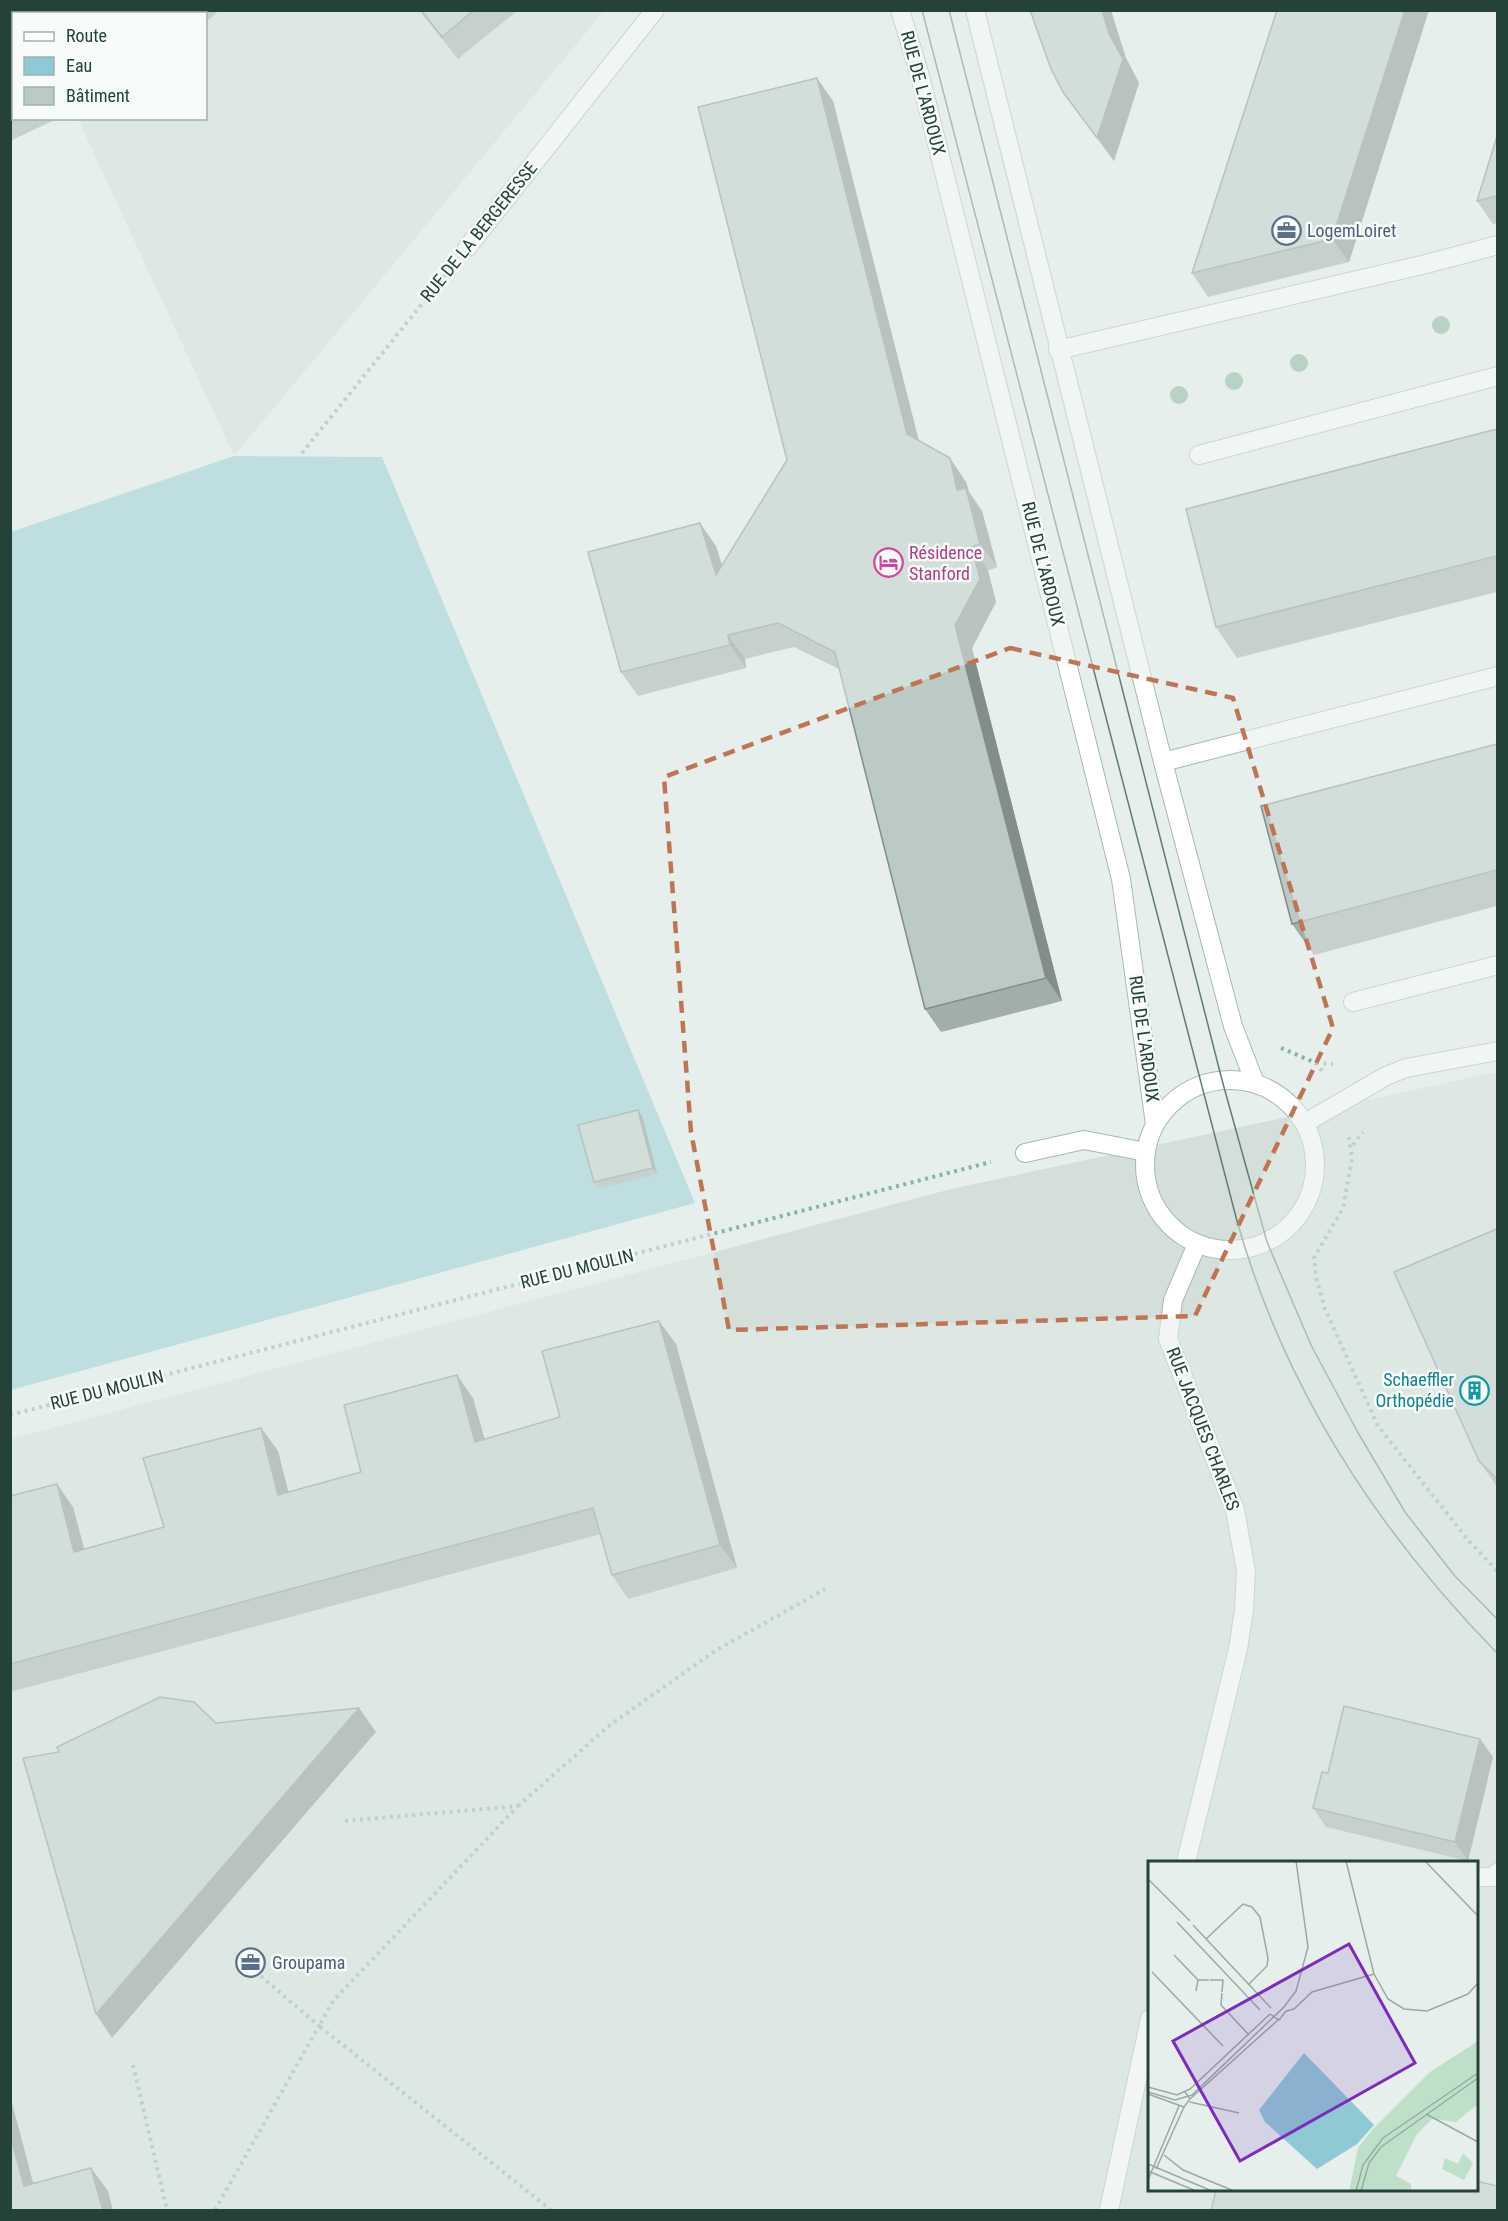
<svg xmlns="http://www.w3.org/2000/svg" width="1508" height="2221" viewBox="0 0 1508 2221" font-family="'Roboto Condensed',sans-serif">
	<rect width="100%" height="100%" fill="#e6efeb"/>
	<!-- built -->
	<path fill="#d4dfda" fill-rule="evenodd" d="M 27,11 L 604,11 L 234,456 L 78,119 L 206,118 L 206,14 L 29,14 Z
		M 1497,1072 L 1497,2210 L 11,2210 L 11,1439 L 951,1189 ZM 1150,1862 L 1476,1862 L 1476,2190 L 1150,2190 Z"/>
	<!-- water -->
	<path fill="#8ec9d4" d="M 234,456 L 382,457 L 695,1203 L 11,1390 L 11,532 Z"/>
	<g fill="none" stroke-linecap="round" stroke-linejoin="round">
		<defs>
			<path id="service" d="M 1058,350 L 1426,264 L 1498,245
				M 1025,1153 L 1084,1140 L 1146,1152
				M 1476,1877 L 1493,1877 L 1498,1872"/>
			<path id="minor" d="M 900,10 L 920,76 L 1121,879 L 1155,1124
				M 975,10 L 1163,762 L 1233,1026 L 1255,1083
				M 467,248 L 655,10
				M 1199,455 L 1498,376
				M 1163,762 L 1498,676
				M 1353,1002 L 1498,965
				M1145 1165a85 85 0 1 1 170 0a85 85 0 1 1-170 0Z
				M 1305,1123 L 1386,1076 L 1406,1068 L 1498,1051
				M 1186,1862 L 1238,1649 L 1244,1610 L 1246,1571 L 1235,1510 L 1168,1339 L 1173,1300 L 1197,1244
				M 1109,2210 L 1150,2019"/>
		</defs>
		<!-- service casing -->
		<use href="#service" stroke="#a8b8b2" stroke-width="20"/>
		<!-- minor casing -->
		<use href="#minor" stroke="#a8b8b2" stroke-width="20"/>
		<!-- path -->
		<path stroke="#86b3a5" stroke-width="4" stroke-dasharray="3 4.5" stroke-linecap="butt" d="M 302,453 L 446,274
			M 1281,1048 L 1316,1063 L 1323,1072
			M 1316,1063 L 1333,1064
			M 1349,1137 L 1352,1159 L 1343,1208 L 1314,1258 L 1316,1277 L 1325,1309 L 1378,1426 L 1468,1540 L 1498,1572
			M 1353,1145 L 1363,1132
			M 10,1415 L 991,1162
			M 518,1806 L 610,1725 L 715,1651 L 825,1589
			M 345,1821 L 518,1806 L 333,2001 L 319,2026 L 551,2210
			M 133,2065 L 167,2210
			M 215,2210 L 319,2026 L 234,1953"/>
		<!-- service -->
		<use href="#service" stroke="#fff" stroke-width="18"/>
		<!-- minor -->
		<use href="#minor" stroke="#fff" stroke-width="18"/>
		<!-- tram -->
		<path stroke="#5f7d75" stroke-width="1.5" d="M 922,10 L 1237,1221 C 1284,1387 1378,1532 1498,1654
			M 949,10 L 1222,1080 L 1267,1242 L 1311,1345 L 1357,1431 L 1405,1512 L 1454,1575 L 1498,1620"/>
	</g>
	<!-- trees -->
	<g fill="#80af93">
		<circle cx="1441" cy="325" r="9"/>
		<circle cx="1299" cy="363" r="9"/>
		<circle cx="1234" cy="381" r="9"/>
		<circle cx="1179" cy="395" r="9"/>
	</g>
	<!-- wall -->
	<path fill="#a1aea9" d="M 24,10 L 220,10 L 206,22 L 206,14 L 26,14 Z
		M 419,10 L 518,10 L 458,59 Z
		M 1277,10 L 1429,10 L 1349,262 L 1208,297 L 1192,273 Z
		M 10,28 L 14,32 L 14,118 L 59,118 L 10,141 Z
		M 1126,58 L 1139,83 L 1114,161 L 1063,92 Z
		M 833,101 L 919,441 L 966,482 L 969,492 L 982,511 L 997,567 L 988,571 L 996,602 L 972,648 L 1062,1001 L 941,1032 L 925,1009 L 839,669 L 794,647 L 745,659 L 746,668 L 638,696 L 621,672 L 716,546 L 722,565 L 787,460 Z
		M 1497,136 L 1497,223 L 1493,224 L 1477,201 Z
		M 1497,429 L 1497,592 L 1237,658 L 1216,627 Z
		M 1497,744 L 1497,906 L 1314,955 L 1292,924 Z
		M 642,1116 L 657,1174 L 599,1189 L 594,1182 Z
		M 1497,1229 L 1497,1487 L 1479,1461 Z
		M 676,1344 L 737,1568 L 628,1599 L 612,1575 L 601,1534 L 10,1692 L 10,1496 L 73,1507 L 84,1549 L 164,1527 L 261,1428 L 278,1451 L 288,1492 L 361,1472 L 473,1398 L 484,1439 L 560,1417 Z
		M 1493,1757 L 1468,1861 L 1326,1827 L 1313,1808 Z"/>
	<!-- shaded-wall -->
	<path fill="#838d89" d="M 1102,10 L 1111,10 L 1126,58 L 1139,83 L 1114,161 L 1097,138 Z
		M 1405,10 L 1429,10 L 1349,262 L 1332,239 Z
		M 817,78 L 833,101 L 923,458 L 907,434 Z
		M 950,458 L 966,482 L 969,492 L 982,511 L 997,567 L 980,544 L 957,490 Z
		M 700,523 L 716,546 L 732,599 L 716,575 Z
		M 972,547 L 988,571 L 996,602 L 972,648 L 1062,1001 L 1046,978 L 955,625 Z
		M 728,635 L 745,659 L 746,668 L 730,645 Z
		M 638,1110 L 642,1116 L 657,1174 L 653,1168 Z
		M 659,1321 L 676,1344 L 737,1568 L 720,1545 Z
		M 457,1375 L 473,1398 L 492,1465 L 475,1442 Z
		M 261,1428 L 278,1451 L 295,1518 L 278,1495 Z
		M 57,1484 L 73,1507 L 91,1575 L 74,1552 Z
		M 359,1708 L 376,1732 L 112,2038 L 96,2014 Z
		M 1480,1739 L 1493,1757 L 1468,1861 L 1455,1842 Z
		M 10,2095 L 40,2209 L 24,2186 L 10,2134 Z
		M 91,2168 L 108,2191 L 113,2211 L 103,2211 Z"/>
	<!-- building -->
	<path fill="#bbcac4" stroke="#838d89" stroke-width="1.5" d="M 24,10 L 174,10 L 171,14 L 26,14 Z
		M 421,10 L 474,10 L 442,37 Z
		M 1030,10 L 1102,10 L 1109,34 L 1123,59 L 1097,138 L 1063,92 L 1051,69 Z
		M 1277,10 L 1405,10 L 1332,239 L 1192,273 Z
		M 10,28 L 14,32 L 14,109 L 10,111 Z
		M 817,78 L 907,434 L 950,458 L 957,490 L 966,488 L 980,544 L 972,547 L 980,579 L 955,625 L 1046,978 L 925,1009 L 835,652 L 778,623 L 728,635 L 730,645 L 621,672 L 588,552 L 700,523 L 716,575 L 787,460 L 698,107 Z
		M 1497,136 L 1497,196 L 1477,201 Z
		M 1497,429 L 1497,556 L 1216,627 L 1186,509 Z
		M 1497,744 L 1497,870 L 1292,924 L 1261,806 Z
		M 638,1110 L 653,1168 L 594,1182 L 578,1125 Z
		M 1497,1229 L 1497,1479 L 1479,1461 L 1394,1272 Z
		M 659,1321 L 720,1545 L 612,1575 L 593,1508 L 10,1664 L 10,1496 L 57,1484 L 74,1552 L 164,1527 L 143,1458 L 261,1428 L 278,1495 L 361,1472 L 344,1405 L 457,1375 L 475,1442 L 560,1417 L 542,1351 Z
		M 160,1697 L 194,1702 L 216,1723 L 359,1708 L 96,2014 L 23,1758 L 59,1752 L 57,1747 Z
		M 1344,1706 L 1480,1739 L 1455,1842 L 1313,1808 L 1322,1772 L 1328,1773 Z
		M 10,2134 L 24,2186 L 91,2168 L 103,2211 L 10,2211 Z
		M 1476,2181 L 1497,2186 L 1497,2211 L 1211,2211 L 1216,2190 L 1476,2190 Z"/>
	<!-- marked area -->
	<path d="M0 0H1508V2221H0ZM 1010,648 L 1233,698 L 1333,1028 L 1195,1316 L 729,1330 L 691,1132 L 664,777 Z" fill="#e6efeb" fill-opacity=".55" fill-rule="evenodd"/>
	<path fill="none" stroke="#c07456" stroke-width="4.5" stroke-dasharray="12 8" stroke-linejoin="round" d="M 1010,648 L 1233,698 L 1333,1028 L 1195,1316 L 729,1330 L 691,1132 L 664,777 Z"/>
	<!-- icons -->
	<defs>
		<symbol id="office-ring" viewBox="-11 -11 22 22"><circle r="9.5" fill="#f7fbf9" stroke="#5c6f8a" stroke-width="1.5"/><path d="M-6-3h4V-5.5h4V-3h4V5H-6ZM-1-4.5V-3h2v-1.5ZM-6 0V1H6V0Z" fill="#5c6f8a"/></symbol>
		<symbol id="hotel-ring" viewBox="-11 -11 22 22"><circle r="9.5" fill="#f7fbf9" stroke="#d1479c" stroke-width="1.5"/><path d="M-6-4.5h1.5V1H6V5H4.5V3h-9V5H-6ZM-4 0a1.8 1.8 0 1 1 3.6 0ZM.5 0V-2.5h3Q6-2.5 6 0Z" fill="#d1479c"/></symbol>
		<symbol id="building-ring" viewBox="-11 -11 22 22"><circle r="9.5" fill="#f7fbf9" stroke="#0f9aa8" stroke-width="1.5"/><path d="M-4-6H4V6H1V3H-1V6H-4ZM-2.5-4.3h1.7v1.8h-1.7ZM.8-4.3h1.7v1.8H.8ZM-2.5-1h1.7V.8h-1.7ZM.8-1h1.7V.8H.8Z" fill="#0f9aa8"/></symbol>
	</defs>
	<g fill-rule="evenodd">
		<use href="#office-ring" x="1270" y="214" width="33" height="33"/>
		<use href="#hotel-ring" x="872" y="546" width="33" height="33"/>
		<use href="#building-ring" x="1458" y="1374" width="33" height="33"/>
		<use href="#office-ring" x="234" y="1946" width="33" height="33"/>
	</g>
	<g text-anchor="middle" stroke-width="5" stroke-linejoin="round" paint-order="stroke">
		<!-- street labels -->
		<g font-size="18" fill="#24423a" stroke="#f7fbf9">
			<text transform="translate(923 93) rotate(75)" y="6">RUE DE L'ARDOUX</text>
			<text transform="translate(479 232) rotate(-51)" y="6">RUE DE LA BERGERESSE</text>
			<text transform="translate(1043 564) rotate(76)" y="6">RUE DE L'ARDOUX</text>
			<text transform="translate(1144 1039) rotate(82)" y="6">RUE DE L'ARDOUX</text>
			<text transform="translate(577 1269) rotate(-14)" y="6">RUE DU MOULIN</text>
			<text transform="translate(107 1390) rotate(-14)" y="6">RUE DU MOULIN</text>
			<text transform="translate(1203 1429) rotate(69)" y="6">RUE JACQUES CHARLES</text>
		</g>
		<!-- service labels -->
		<g font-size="18" fill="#4e5e75" stroke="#f7fbf9" text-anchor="start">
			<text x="1307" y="237">LogemLoiret</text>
			<text x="272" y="1969">Groupama</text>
		</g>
		<!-- hotel labels -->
		<g font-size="18" fill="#b23c85" stroke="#f7fbf9" text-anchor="start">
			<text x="909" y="559">Résidence<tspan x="909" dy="21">Stanford</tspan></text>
		</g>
		<!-- culture labels -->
		<g font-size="18" fill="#0d838f" stroke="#f7fbf9" text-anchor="end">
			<text x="1454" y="1386">Schaeffler<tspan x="1454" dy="21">Orthopédie</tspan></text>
		</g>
	</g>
	<!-- overview -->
	<g transform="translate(1148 1861)">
		<rect width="330" height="330" fill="#e6efeb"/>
		<path d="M 330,180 L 330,243 L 308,261 L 284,258 L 269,273 L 248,315 L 263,323 L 263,330 L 201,330 L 210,287 L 225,268 L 282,211 ZM 315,292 L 325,302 L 316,319 L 294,308 L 297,297 L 310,303 Z" fill="#bfe0c8"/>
		<path d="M 156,192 L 226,264 L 209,283 L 169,308 L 117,261 L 111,249 Z" fill="#8ec9d4"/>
		<path fill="none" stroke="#98aaa4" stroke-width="1.5" d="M 198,0 L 226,113 L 240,138 L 256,148 L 279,150 L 320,133 L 330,122M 277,0 L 330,55M 0,18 L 42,60M 29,61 L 112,149M 45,64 L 123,147M 58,78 L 95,43 L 104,46 L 112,56 L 120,97 L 119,105 L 100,124M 26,94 L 50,119M 4,111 L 75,185M 62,119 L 75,119 L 74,131M 48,130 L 50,119 L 61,119M 74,132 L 73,144 L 101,174M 138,150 L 146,148 L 164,131 L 226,113M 122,153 L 131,159 L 138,150M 0,226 L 29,234 L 42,228 L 122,153M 0,231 L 27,239 L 44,234 L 136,146 L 148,130 L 160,86 L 148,0M 0,233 L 36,246 L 42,238 L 37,231M 42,238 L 130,159M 42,241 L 91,252M 278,253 L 330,281M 16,294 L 35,309 L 86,330M 0,303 L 64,330M 8,308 L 36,246M 0,310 L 48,330M 0,319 L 31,245M 208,330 L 215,304 L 235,277 L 330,212M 213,330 L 221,302 L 233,286 L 330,217"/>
		<path fill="#7b2cbf" fill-opacity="0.15" stroke="#7b2cbf" stroke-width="3" d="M 201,83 L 267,202 L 92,300 L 25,180 Z"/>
		<rect width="330" height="330" fill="none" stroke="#24423a" stroke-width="3"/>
	</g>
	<!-- border -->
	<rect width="1508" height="2221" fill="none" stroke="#24423a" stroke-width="24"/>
	<!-- legend -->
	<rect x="12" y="12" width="195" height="108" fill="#f7fbf9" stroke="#a3b1ad" stroke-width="1.5"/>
	<rect x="24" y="32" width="30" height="9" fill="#ffffff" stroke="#a3b1ad" stroke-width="1.5"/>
	<text x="66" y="42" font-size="18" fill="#24423a">Route</text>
	<rect x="24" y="57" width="30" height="18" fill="#8ec9d4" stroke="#a3b1ad" stroke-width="1.5"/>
	<text x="66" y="72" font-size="18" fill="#24423a">Eau</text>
	<rect x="24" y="87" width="30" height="18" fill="#bbcac4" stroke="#a3b1ad" stroke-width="1.5"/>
	<text x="66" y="102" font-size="18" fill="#24423a">Bâtiment</text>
</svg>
